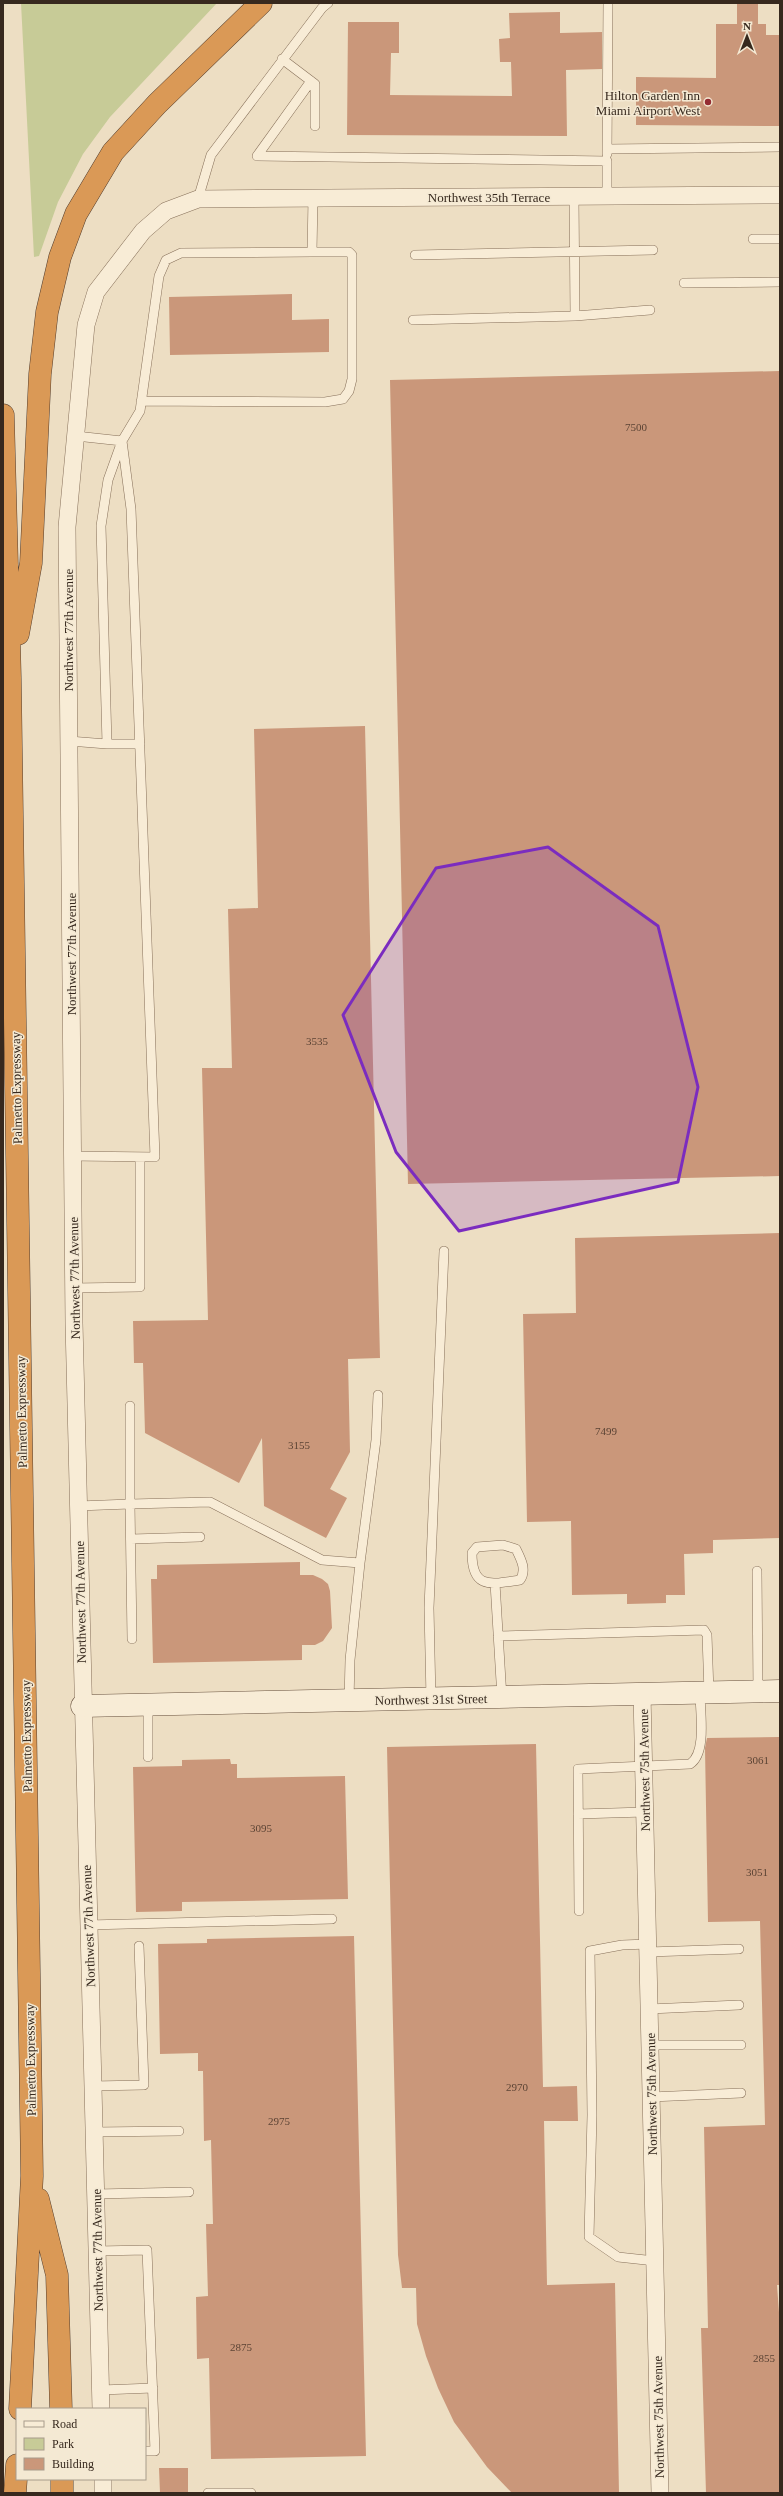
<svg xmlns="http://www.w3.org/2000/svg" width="783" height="2496" viewBox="0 0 783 2496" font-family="Georgia,serif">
	<rect width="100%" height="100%" fill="#eddec3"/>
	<!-- green -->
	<path fill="#c7cb97" d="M 21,3 L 217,3 L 110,117 L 83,154 L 58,202 L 39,256 L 34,257 Z"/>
	<!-- building -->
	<path fill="#ca977a" d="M 737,3 L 758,3 L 758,24 L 766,24 L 766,35 L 780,35 L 780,126 L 636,125 L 636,77 L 716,78 L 716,24 L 737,24 Z
		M 560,12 L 560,33 L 602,32 L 602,69 L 566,70 L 567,136 L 347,135 L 348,22 L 399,22 L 399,53 L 391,53 L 390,95 L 512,96 L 511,62 L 500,62 L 499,39 L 510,38 L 509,13 Z
		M 292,294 L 292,320 L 329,319 L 329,352 L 170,355 L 169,297 Z
		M 780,371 L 780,1176 L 408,1184 L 390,380 Z
		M 365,726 L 380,1358 L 348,1359 L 350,1452 L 330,1489 L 347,1498 L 326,1538 L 264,1506 L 262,1438 L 239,1483 L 145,1433 L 143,1363 L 134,1363 L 133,1321 L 208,1320 L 202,1068 L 232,1068 L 228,909 L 258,908 L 254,729 Z
		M 780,1233 L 780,1538 L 713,1540 L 713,1553 L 684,1554 L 685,1595 L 666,1595 L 666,1603 L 627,1604 L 627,1594 L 572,1595 L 571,1521 L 527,1522 L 523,1314 L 576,1313 L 575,1238 Z
		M 300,1562 L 300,1575 L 313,1575 L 322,1579 L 328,1584 L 330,1591 L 332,1628 L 323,1641 L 315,1645 L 302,1645 L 302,1660 L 153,1663 L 151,1579 L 157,1579 L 157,1565 Z
		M 780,1737 L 780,2285 L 777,2285 L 780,2326 L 780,2493 L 706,2493 L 701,2328 L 708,2328 L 704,2127 L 765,2125 L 760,1921 L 708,1922 L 705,1748 L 707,1738 Z
		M 536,1744 L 543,2087 L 577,2086 L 578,2121 L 544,2121 L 547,2285 L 615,2283 L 619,2493 L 512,2493 L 487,2467 L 454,2422 L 438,2388 L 426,2356 L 417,2324 L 416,2288 L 402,2288 L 398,2255 L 387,1747 Z
		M 230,1759 L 231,1764 L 237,1764 L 237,1778 L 345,1776 L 348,1899 L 182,1902 L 182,1911 L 136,1912 L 133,1767 L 182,1766 L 182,1760 Z
		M 354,1936 L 366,2456 L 211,2459 L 209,2358 L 197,2359 L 196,2297 L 208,2296 L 206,2224 L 213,2224 L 211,2140 L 204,2141 L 203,2071 L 198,2071 L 198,2053 L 160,2054 L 158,1944 L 207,1943 L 207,1939 Z
		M 159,2468 L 188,2468 L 188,2493 L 160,2493 Z"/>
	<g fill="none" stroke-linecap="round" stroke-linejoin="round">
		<defs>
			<path id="lane" d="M 282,59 L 315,84 L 315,126
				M 311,81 L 257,156 L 607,161 L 607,196
				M 607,149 L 780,147
				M 607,154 L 608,3
				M 198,199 L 211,155 L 322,8 L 328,3
				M 753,239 L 780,239
				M 415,255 L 653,250
				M 684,283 L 780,282
				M 575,316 L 650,310
				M 413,320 L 575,316 L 574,196
				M 141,401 L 325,402 L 343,399 L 349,391 L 352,379 L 352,255 L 349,252 L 312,252
				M 76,436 L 122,441 L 108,480 L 101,526 L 107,744 L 140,744
				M 69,741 L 107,744
				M 72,1156 L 155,1157 L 131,509 L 122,441 L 140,411 L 159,276 L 166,260 L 181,253 L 312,252 L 313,198
				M 73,1288 L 140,1287 L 140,1157
				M 130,1406 L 130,1504 L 210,1502 L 322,1560 L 360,1563 L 376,1440 L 378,1395
				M 78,1506 L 130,1504 L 132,1639
				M 131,1539 L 200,1537
				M 503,1545 L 516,1549 C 521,1559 527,1570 520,1580 C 491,1584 472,1590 472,1553 L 477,1547 Z
				M 757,1571 L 758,1692
				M 495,1583 L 502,1698
				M 498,1636 L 704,1630 L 707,1635 L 709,1693
				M 431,1699 L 429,1608 L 444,1251
				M 349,1701 L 350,1660 L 360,1563
				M 148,1705 L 148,1757
				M 578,1814 L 645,1812
				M 579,1911 L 578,1769 L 690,1764 C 707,1753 700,1712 700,1693
				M 88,1925 L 332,1919
				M 648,1944 L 622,1945 L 590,1951 L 592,2115 L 589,2237 L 618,2257 L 655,2261
				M 648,1952 L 739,1949
				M 649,2009 L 739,2005
				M 650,2045 L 741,2045
				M 92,2086 L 144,2085 L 139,1946
				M 651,2097 L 741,2093
				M 94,2132 L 179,2131
				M 96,2194 L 189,2192
				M 97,2251 L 147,2250 L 155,2451 L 145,2451
				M 101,2390 L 153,2388
				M 208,2493 L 251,2493"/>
			<path id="street" d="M 642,1694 L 660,2493
				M 101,2409 L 74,1323 L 67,527 L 86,325 L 96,292 L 143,231 L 166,211 L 198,199 L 780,195
				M 103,2479 L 103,2493"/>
			<path id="secondary" d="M 82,1706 L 780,1691"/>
			<path id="highway" d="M 3,415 L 10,678 L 32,2176 L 20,2409
				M 18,634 L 31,563 L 40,374 L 47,312 L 60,257 L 76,214 L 113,152 L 157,104 L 261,3
				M 38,2199 L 57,2275 L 61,2409
				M 62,2479 L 62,2493
				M 15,2493 L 17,2465"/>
		</defs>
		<!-- lane casing -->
		<use href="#lane" stroke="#87705a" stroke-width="10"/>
		<!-- street casing -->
		<use href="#street" stroke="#87705a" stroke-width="18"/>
		<!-- secondary casing -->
		<use href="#secondary" stroke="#68513e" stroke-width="23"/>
		<!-- highway casing -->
		<use href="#highway" stroke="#543e2f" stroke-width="23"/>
		<!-- lane -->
		<use href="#lane" stroke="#f8ecd6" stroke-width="9"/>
		<!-- street -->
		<use href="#street" stroke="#f8ecd6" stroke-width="17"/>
		<!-- secondary -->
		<use href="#secondary" stroke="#f8ecd6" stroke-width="22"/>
		<!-- highway -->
		<use href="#highway" stroke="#da9956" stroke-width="22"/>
	</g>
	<!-- marked area -->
	<path fill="#7b2cbf" fill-opacity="0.2" stroke="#7b2cbf" stroke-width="3" stroke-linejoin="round" d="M 548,847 L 658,926 L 698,1087 L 678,1182 L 459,1231 L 396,1152 L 343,1015 L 436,868 Z"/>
	<!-- markers -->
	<circle fill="#942c32" stroke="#f4e9d3" stroke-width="1.5" cx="708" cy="102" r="4"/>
	<g text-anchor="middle" stroke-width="3" stroke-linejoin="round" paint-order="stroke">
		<!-- number labels -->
		<g font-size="11" fill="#5c4435">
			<text x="636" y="431">7500</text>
			<text x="317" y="1045">3535</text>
			<text x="606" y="1435">7499</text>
			<text x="299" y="1449">3155</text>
			<text x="758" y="1764">3061</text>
			<text x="261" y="1832">3095</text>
			<text x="757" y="1876">3051</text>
			<text x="517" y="2091">2970</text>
			<text x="279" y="2125">2975</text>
			<text x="241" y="2351">2875</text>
			<text x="764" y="2362">2855</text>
		</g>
		<!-- poi labels -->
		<g font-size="13" fill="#37291e" stroke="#f4e9d3" text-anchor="end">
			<text x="700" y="100">Hilton Garden Inn<tspan x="700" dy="15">Miami Airport West</tspan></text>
		</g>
		<!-- street labels -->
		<g font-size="13" fill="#37291e" stroke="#f4e9d3">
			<text x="489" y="202">Northwest 35th Terrace</text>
			<text transform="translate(68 630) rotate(-90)" y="5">Northwest 77th Avenue</text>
			<text transform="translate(71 954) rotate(-90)" y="5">Northwest 77th Avenue</text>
			<text transform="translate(16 1088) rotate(-91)" y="5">Palmetto Expressway</text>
			<text transform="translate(74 1278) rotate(-91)" y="5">Northwest 77th Avenue</text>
			<text transform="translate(21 1412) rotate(-91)" y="5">Palmetto Expressway</text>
			<text transform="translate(80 1602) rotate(-91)" y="5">Northwest 77th Avenue</text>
			<text transform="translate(431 1699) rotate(-1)" y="5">Northwest 31st Street</text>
			<text transform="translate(26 1736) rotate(-91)" y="5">Palmetto Expressway</text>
			<text transform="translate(644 1770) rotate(-91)" y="5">Northwest 75th Avenue</text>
			<text transform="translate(88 1926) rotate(-92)" y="5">Northwest 77th Avenue</text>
			<text transform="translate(30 2060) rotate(-91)" y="5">Palmetto Expressway</text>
			<text transform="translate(651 2094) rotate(-91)" y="5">Northwest 75th Avenue</text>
			<text transform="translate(97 2250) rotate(-91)" y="5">Northwest 77th Avenue</text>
			<text transform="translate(658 2417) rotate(-91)" y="5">Northwest 75th Avenue</text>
		</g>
	</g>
	<!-- border -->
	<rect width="783" height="2496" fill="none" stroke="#37291e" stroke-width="8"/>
	<!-- legend -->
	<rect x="16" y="2408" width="130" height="72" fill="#f4e9d3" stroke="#a89c8b"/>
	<rect x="24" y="2421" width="20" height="6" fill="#f8ecd6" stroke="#a89c8b"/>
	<text x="52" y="2428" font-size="12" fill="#37291e">Road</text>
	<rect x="24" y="2438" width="20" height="12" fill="#c7cb97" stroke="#a89c8b"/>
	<text x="52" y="2448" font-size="12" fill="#37291e">Park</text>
	<rect x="24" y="2458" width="20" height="12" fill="#ca977a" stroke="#a89c8b"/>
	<text x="52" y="2468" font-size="12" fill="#37291e">Building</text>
	<!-- north arrow -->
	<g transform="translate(747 36)" stroke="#f4e9d3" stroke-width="3" paint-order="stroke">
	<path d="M0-3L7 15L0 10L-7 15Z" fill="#37291e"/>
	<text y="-6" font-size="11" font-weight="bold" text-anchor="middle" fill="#37291e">N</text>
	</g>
</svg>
